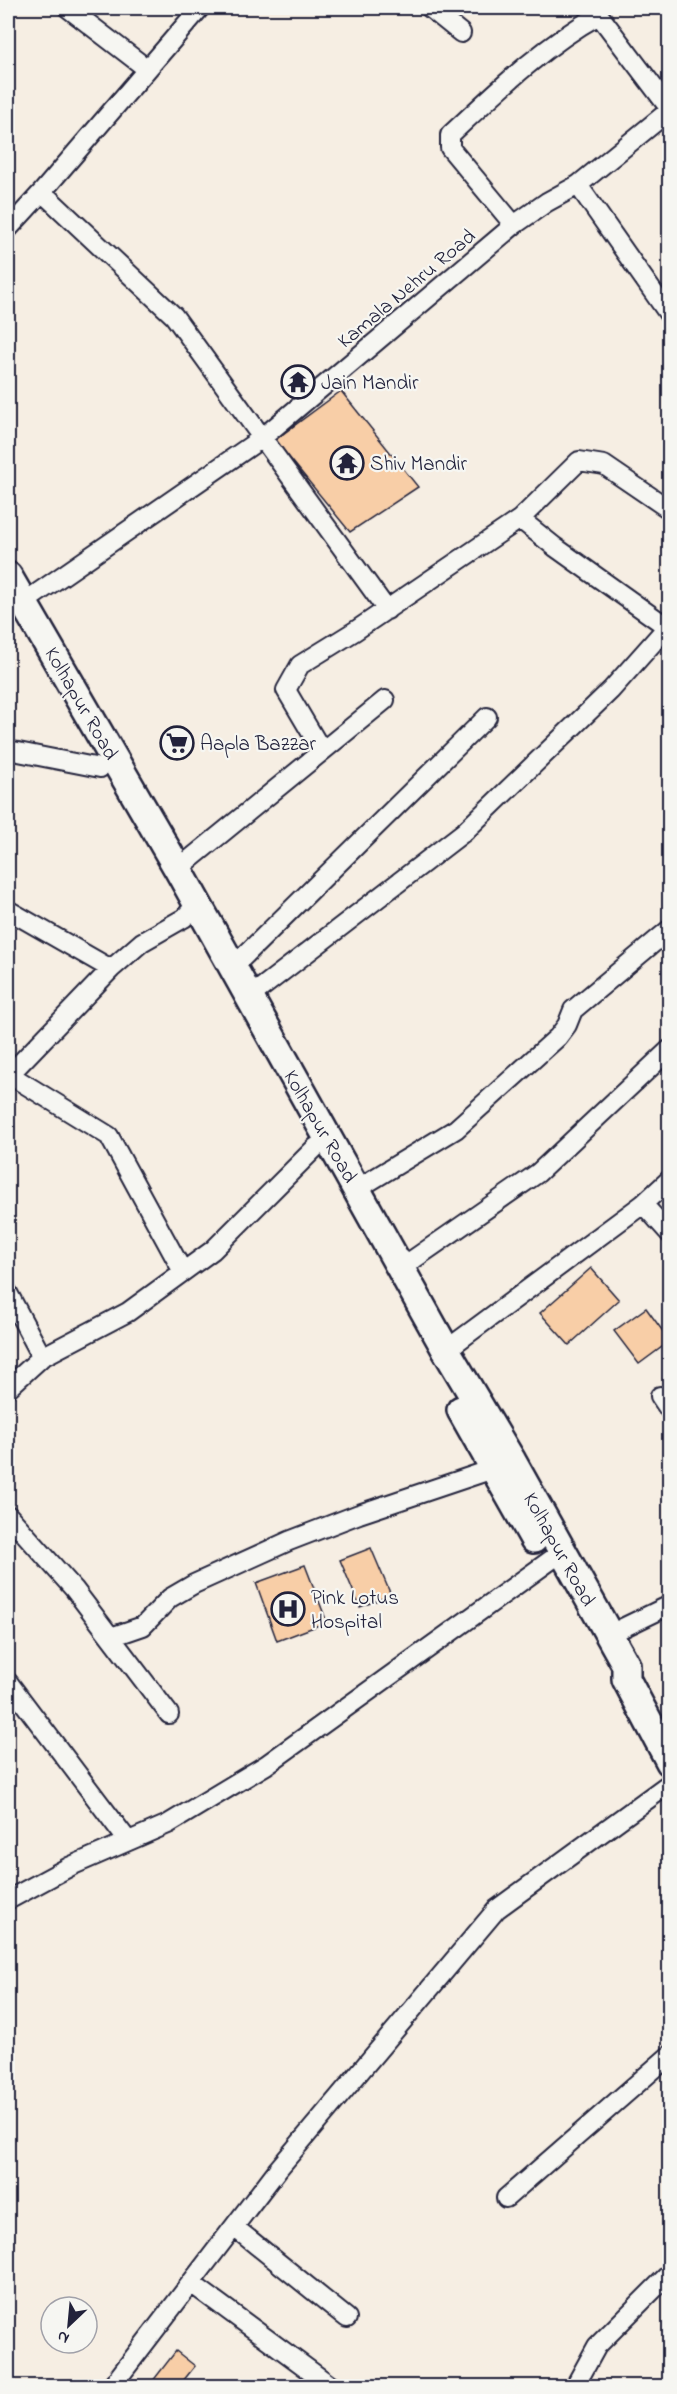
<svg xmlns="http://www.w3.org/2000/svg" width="677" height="2394" viewBox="0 0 677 2394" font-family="'Indie Flower',sans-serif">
	<rect width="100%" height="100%" fill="#f6eee3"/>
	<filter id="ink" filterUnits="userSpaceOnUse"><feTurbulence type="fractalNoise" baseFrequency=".0167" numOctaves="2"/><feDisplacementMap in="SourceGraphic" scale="12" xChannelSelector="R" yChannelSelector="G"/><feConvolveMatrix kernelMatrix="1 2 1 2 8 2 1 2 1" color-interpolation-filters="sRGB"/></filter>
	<g filter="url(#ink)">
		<!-- building -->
		<path fill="#f8cea7" stroke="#22223b" stroke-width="1.5" d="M 341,391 L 418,487 L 350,532 L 275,440 Z
			M 591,1268 L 619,1300 L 569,1345 L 540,1313 Z
			M 646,1308 L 670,1341 L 639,1364 L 614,1331 Z
			M 371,1548 L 391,1595 L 360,1607 L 340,1560 Z
			M 305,1565 L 327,1622 L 277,1641 L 256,1583 Z
			M 176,2351 L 195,2366 L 179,2386 L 158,2386 L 152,2382 Z"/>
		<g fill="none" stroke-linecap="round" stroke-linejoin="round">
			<defs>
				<path id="street" d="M 68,8 L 146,68
					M 430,8 L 461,33
					M 578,185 L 670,316
					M 42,192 L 174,316 L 387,610
					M 514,225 L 450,148 L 450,135 C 496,92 543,46 599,15 L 670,109
					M 8,229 L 42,192 L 200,8
					M 670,510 L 604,465 L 579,461 L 520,519 L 555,547 L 670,629
					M 23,603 L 262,438 L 514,225 L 547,202 L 578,185 L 670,110
					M 8,750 L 100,768
					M 322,751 L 286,690 L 300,665 L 355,631 L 520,519
					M 178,869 L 385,700
					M 8,910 L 111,969
					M 232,968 L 487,717
					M 248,998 L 464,832 L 611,690 L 667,627
					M 10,1075 L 109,1136 L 183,1272
					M 8,1076 L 111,969 L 142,942 L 184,918 L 197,904
					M 357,1189 L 456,1129 L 558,1037 L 567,1025 L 573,1010 L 670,929
					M 643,1204 L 670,1234
					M 401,1268 L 538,1173 L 670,1049
					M 8,1293 L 42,1357
					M 446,1350 L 643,1204 L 670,1179
					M 8,1388 L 42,1357 L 128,1312 L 213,1250 L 316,1147
					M 660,1396 L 670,1411
					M 8,1515 L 74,1589 L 169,1714
					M 608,1635 L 670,1605
					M 111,1637 L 143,1626 L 170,1598 L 194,1584 L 289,1541 L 359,1514 L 493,1469
					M 8,1682 L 128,1841
					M 8,1900 L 71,1866 L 168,1824 L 266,1765 L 562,1552
					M 506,2198 L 670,2055
					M 234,2227 L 347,2318
					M 191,2283 L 331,2386
					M 112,2386 L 278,2169 L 497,1909 L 670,1783
					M 575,2386 L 597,2346 L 670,2273"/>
				<path id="primary" d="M 8,576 L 178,869 L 446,1350 L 512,1461 L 626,1665 L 626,1679 L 670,1762
					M 461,1410 L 534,1539"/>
			</defs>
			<!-- street casing -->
			<use href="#street" stroke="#22223b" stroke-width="22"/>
			<!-- primary casing -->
			<use href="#primary" stroke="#22223b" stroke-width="32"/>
			<!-- street -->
			<use href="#street" stroke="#f6f6f2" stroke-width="18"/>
			<!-- primary -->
			<use href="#primary" stroke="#f6f6f2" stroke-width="27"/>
		</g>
	</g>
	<!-- icons -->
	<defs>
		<symbol id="temple-ring" viewBox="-11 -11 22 22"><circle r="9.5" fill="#f6f6f2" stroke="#22223b" stroke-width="1.5"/><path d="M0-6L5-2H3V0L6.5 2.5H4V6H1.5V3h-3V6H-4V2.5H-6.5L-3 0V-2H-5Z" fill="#22223b"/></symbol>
		<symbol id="supermarket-ring" viewBox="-11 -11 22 22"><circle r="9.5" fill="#f6f6f2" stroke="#22223b" stroke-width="1.5"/><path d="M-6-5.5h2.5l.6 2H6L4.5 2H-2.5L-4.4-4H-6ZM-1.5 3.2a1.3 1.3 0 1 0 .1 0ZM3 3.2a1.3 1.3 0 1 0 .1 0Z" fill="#22223b"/></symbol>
		<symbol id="hospital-ring" viewBox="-11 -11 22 22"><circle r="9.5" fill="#f6f6f2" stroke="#22223b" stroke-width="1.5"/><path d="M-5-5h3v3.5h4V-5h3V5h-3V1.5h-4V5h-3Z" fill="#22223b"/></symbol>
	</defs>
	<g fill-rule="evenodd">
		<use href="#temple-ring" x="279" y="363" width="38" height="38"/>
		<use href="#temple-ring" x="328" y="444" width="38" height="38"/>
		<use href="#supermarket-ring" x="158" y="724" width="38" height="38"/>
		<use href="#hospital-ring" x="269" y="1590" width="38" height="38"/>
	</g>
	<g text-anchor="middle" stroke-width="4.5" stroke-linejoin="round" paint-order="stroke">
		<!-- street labels -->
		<g font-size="21" fill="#22223b" stroke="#f6f6f2">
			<text transform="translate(406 288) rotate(-40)" y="7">Kamala Nehru Road</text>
			<text transform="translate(82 703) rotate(60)" y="7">Kolhapur Road</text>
			<text transform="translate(321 1126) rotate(60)" y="7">Kolhapur Road</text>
			<text transform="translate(560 1549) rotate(61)" y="7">Kolhapur Road</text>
		</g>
		<!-- poi labels -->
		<g font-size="21" fill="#22223b" stroke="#f6f6f2" text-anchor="start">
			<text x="321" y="389">Jain Mandir</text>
			<text x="370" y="470">Shiv Mandir</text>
			<text x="200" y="750">Aapla Bazzar</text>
			<text x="311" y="1604">Pink Lotus<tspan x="311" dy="24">Hospital</tspan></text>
		</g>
	</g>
	<!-- margin -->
	<rect width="677" height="2394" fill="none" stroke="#f6f6f2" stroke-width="30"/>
	<rect x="15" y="15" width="647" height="2364" fill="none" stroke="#22223b" stroke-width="2" filter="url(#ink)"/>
	<!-- north arrow -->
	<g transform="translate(69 2325) rotate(206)"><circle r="28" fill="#f6f6f2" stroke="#a1a1a9" stroke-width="1.5"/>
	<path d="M0-4.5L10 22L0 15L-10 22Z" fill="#22223b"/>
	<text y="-9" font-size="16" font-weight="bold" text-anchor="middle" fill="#22223b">N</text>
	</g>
</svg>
